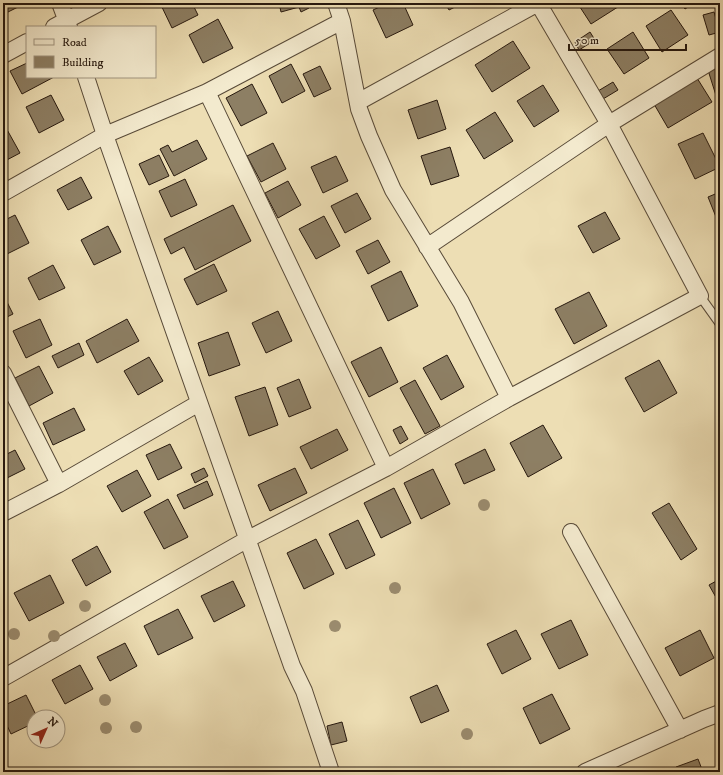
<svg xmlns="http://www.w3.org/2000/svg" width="723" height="775" viewBox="0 0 723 775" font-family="'IM FELL DW Pica',serif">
	<rect width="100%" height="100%" fill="#eddeb4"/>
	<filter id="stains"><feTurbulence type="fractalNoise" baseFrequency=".005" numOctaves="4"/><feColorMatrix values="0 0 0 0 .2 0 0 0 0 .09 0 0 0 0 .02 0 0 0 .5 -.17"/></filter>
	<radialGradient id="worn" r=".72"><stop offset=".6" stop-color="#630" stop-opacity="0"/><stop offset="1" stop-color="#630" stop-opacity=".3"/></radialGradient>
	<!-- building -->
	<path fill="#8d7f64" stroke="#26180e" d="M 3,3 L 26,3 L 6,13 L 3,7 Z
		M 160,3 L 192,3 L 198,15 L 172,28 Z
		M 279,3 L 307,3 L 309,8 L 301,12 L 299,7 L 281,12 Z
		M 388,3 L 403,3 L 413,25 L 386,38 L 373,10 Z
		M 445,3 L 463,3 L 449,10 Z
		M 620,3 L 621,5 L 591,24 L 578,4 Z
		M 681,3 L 694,3 L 685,9 Z
		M 671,10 L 688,35 L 662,52 L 646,26 Z
		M 714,12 L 720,32 L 709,35 L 703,15 Z
		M 218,19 L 233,48 L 203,63 L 189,35 Z
		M 590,32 L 595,40 L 579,50 L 575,42 Z
		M 633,32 L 649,58 L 624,74 L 607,49 Z
		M 513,41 L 530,68 L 492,92 L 475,65 Z
		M 27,63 L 27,77 L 54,77 L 22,94 L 10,71 Z
		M 720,63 L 720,105 L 719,105 L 707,67 Z
		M 291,64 L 305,91 L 282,103 L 269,76 Z
		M 320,66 L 331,89 L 314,97 L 303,74 Z
		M 697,78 L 712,102 L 668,128 L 654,104 Z
		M 613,82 L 618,90 L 603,99 L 598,91 Z
		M 252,84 L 267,113 L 241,126 L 226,98 Z
		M 543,85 L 559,111 L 534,127 L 517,101 Z
		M 51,95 L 64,120 L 39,133 L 26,107 Z
		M 437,100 L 446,129 L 418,139 L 408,110 Z
		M 495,112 L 513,141 L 484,159 L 466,130 Z
		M 720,114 L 720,132 L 716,115 Z
		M 5,126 L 20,153 L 3,162 L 3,127 Z
		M 703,133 L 720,167 L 695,179 L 678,144 Z
		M 197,140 L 207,159 L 174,176 L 160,149 L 168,145 L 172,152 Z
		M 273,143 L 286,169 L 261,182 L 247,156 Z
		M 450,147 L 459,176 L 431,185 L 421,156 Z
		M 159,155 L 169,176 L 149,185 L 139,164 Z
		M 336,156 L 348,181 L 323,193 L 311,167 Z
		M 81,177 L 92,198 L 68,210 L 57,190 Z
		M 185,179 L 197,205 L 171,217 L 159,191 Z
		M 288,181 L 301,205 L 278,218 L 265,193 Z
		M 720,192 L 720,227 L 708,197 Z
		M 357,193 L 371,219 L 345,233 L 331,206 Z
		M 233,205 L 251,241 L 195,270 L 184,247 L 171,254 L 164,239 Z
		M 605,212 L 620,239 L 593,253 L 578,226 Z
		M 15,215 L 29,243 L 3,256 L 3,221 Z
		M 324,216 L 340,246 L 316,259 L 299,229 Z
		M 108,226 L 121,252 L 94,265 L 81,240 Z
		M 378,240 L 390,262 L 368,274 L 356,251 Z
		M 214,264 L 227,291 L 197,305 L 184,279 Z
		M 53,265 L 65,288 L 39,300 L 28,278 Z
		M 401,271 L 418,306 L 388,321 L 371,286 Z
		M 589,292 L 607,326 L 574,344 L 555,309 Z
		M 3,294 L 13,314 L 3,319 Z
		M 278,311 L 292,341 L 266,353 L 252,323 Z
		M 40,319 L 52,345 L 26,358 L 13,331 Z
		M 127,319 L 139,341 L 97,363 L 86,341 Z
		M 228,332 L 240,365 L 209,376 L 198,343 Z
		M 79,343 L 84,355 L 58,368 L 52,356 Z
		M 381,347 L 398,382 L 369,397 L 351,362 Z
		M 447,355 L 464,387 L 441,400 L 423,368 Z
		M 149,357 L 163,381 L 138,395 L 124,371 Z
		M 659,360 L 677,393 L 644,412 L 625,378 Z
		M 39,366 L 53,393 L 29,406 L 15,378 Z
		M 299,379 L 311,408 L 289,417 L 277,388 Z
		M 415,380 L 440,426 L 425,434 L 400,388 Z
		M 265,387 L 278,425 L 249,436 L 235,397 Z
		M 74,408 L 85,430 L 53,445 L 43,423 Z
		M 543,425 L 562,458 L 528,477 L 510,443 Z
		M 401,426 L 408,439 L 400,444 L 393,430 Z
		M 337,429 L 348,450 L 311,469 L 300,447 Z
		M 170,444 L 182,468 L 158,480 L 146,455 Z
		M 485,449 L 495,470 L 464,484 L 455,464 Z
		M 15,450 L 25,469 L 3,480 L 3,456 Z
		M 204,468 L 208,476 L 195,483 L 191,474 Z
		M 295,468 L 307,493 L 270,511 L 258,485 Z
		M 433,469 L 450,504 L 421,519 L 404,483 Z
		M 137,470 L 151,496 L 122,512 L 107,486 Z
		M 207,481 L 213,495 L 184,509 L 177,495 Z
		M 394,488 L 411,523 L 381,538 L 364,503 Z
		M 168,499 L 188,537 L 164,549 L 144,512 Z
		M 669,503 L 697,549 L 681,560 L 652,513 Z
		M 358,520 L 375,555 L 346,569 L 329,534 Z
		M 316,539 L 334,574 L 304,589 L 287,553 Z
		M 97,546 L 111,572 L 86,586 L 72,560 Z
		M 50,575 L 64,603 L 29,621 L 14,593 Z
		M 720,579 L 720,599 L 718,601 L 709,585 Z
		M 233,581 L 245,606 L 214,622 L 201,596 Z
		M 178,609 L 193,638 L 158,655 L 144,626 Z
		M 571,620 L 588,655 L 559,669 L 541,634 Z
		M 516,630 L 531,659 L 502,674 L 487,644 Z
		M 700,630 L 714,658 L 680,676 L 665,648 Z
		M 125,643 L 137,666 L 110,681 L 97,657 Z
		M 80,665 L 93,689 L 65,704 L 52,680 Z
		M 437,685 L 449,711 L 421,723 L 410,697 Z
		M 552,694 L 570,729 L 540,744 L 523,708 Z
		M 26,695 L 37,717 L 34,717 L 34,723 L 11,734 L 3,717 L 3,706 Z
		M 342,722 L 347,741 L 331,745 L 327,726 Z
		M 698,759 L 703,772 L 678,772 L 676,767 Z"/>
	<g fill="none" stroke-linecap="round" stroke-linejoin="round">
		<defs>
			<path id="lane" d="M 700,296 L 720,324"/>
			<path id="street" d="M 60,3 L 69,27
				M 336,3 L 342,21 L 359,109 L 369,136 L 393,190 L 461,302 L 509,398
				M 54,27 L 99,3
				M 3,55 L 27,42
				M 86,77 L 105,135 L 292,666 L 304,691 L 331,772
				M 207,92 L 386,468
				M 358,102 L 538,3
				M 3,193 L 105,135 L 207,92 L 342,21
				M 427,247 L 609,124 L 720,56
				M 3,373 L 59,484
				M 3,513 L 59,484 L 199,403
				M 571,532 L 680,730
				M 3,678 L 248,539 L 386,468 L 509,398 L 700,296 L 609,124 L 538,3
				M 585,772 L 704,719 L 720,713"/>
		</defs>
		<!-- lane casing -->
		<use href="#lane" stroke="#584a38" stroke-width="10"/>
		<!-- street casing -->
		<use href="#street" stroke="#584a38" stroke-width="18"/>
		<!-- lane -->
		<use href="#lane" stroke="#f3eace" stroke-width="8"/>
		<!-- street -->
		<use href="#street" stroke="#f3eace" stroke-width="16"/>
	</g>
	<!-- trees -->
	<g fill="#9b8c6f">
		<circle cx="484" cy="505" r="6"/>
		<circle cx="395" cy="588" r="6"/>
		<circle cx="85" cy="606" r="6"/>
		<circle cx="335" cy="626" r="6"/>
		<circle cx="14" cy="634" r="6"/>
		<circle cx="54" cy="636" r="6"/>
		<circle cx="105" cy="700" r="6"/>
		<circle cx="136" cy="727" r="6"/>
		<circle cx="106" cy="728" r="6"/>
		<circle cx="467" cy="734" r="6"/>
	</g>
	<!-- margin -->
	<rect width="723" height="775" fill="none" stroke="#eddeb4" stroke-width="16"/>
	<rect x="4" y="4" width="715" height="767" fill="none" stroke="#26180e" stroke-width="2"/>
	<rect x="8" y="8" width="707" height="759" fill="none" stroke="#26180e"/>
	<!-- legend -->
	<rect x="26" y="26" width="130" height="52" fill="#f3eace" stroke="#a19681"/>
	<rect x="34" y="39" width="20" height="6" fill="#f3eace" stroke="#a19681"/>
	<text x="62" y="46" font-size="12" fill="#26180e">Road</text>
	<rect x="34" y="56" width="20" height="12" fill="#8d7f64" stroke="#a19681"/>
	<text x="62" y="66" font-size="12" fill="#26180e">Building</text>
	<!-- north arrow -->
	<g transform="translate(46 729) rotate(45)"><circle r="19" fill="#f3eace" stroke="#a19681"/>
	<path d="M0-3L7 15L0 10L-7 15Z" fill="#8f2418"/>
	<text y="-6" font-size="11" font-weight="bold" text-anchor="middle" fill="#26180e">N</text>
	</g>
	<!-- scale -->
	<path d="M569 44v6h117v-6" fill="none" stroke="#26180e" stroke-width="2"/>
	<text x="575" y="44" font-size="12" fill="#26180e" stroke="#f3eace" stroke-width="3" paint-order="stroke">50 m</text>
	<rect width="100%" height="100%" filter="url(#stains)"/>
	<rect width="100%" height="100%" fill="url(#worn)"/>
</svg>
